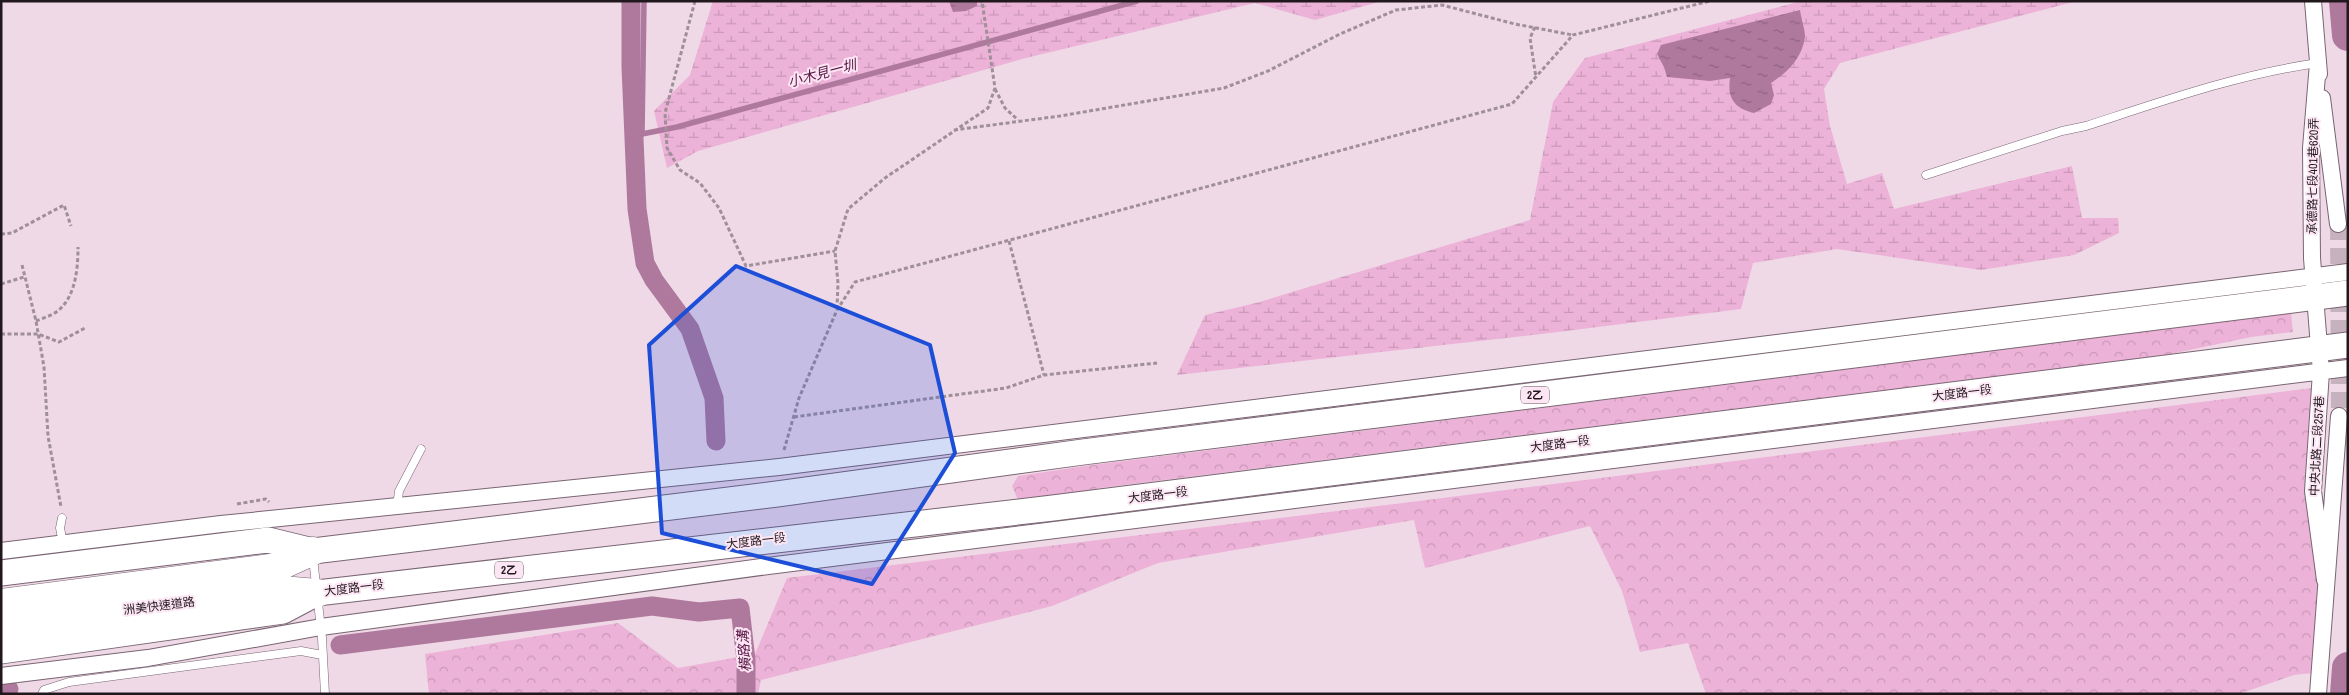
<svg xmlns="http://www.w3.org/2000/svg" width="2349" height="695" viewBox="0 0 2349 695" font-family="'Archivo Narrow','Noto Sans TC',sans-serif">
	<defs>
		<pattern id="forest-crowns" width="20" height="18" patternUnits="userSpaceOnUse" patternTransform="scale(1.25)"><rect width="20" height="18" fill="#ecb2d7"/><path d="M2 6a3 3 0 1 1 6 0M12 15a3 3 0 1 1 6 0" fill="none" stroke="#ca98b8"/></pattern>
		<pattern id="wetland-marsh" width="20" height="14" patternUnits="userSpaceOnUse" patternTransform="scale(1.25)"><rect width="20" height="14" fill="#ecb2d7"/><path d="M1 5h8M5 5V1M11 12h8M15 12V8" fill="none" stroke="#ca98b8"/></pattern>
		<pattern id="water-ripples" width="26" height="14" patternUnits="userSpaceOnUse" patternTransform="scale(1.25)"><rect width="26" height="14" fill="#af799d"/><path d="M2 4q2-2 4 0t4 0M15 11q2-2 4 0t4 0" fill="none" stroke="#8e627f"/></pattern>
	</defs>
	<rect width="100%" height="100%" fill="#efd9e7"/>
	<!-- forest -->
	<path fill="url(#forest-crowns)" d="M 2291,313 L 2293,332 L 2251,337 L 2166,355 L 1100,488 L 1034,501 L 1018,500 L 1012,486 L 1018,476 L 1092,465 Z
		M 2312,388 L 2321,512 L 2313,673 L 2294,675 L 2239,694 L 1706,694 L 1688,643 L 1640,652 L 1622,591 L 1590,526 L 1425,568 L 1414,520 L 1158,563 L 1052,606 L 761,680 L 758,694 L 429,694 L 425,654 L 618,623 L 678,668 L 755,654 L 787,578 L 1411,502 Z"/>
	<!-- wetland -->
	<path fill="url(#wetland-marsh)" d="M 713,1 L 1382,1 L 1315,20 L 1255,3 L 1026,58 L 698,151 L 667,168 L 654,111 L 690,75 Z
		M 1802,1 L 2077,1 L 1840,63 L 1824,89 L 1830,126 L 1847,184 L 1882,173 L 1894,209 L 2072,166 L 2082,218 L 2118,218 L 2119,233 L 2074,255 L 1981,270 L 1837,249 L 1753,263 L 1741,309 L 1542,334 L 1177,375 L 1205,315 L 1256,303 L 1530,220 L 1553,102 L 1585,58 Z"/>
	<!-- water -->
	<path fill="url(#water-ripples)" d="M 949,1 L 977,1 L 977,6 L 966,11 L 953,12 Z
		M 1800,10 C 1801,18 1805,29 1805,37 C 1802,58 1788,72 1771,83 L 1774,95 L 1771,104 L 1754,113 C 1734,108 1727,98 1730,78 L 1710,81 L 1667,77 L 1664,67 L 1657,54 L 1661,45 Z"/>
	<g fill="none" stroke-linecap="round" stroke-linejoin="round">
		<!-- stream -->
		<path stroke="#af799d" stroke-width="5.5" d="M 644,1 L 642,134 L 677,127 L 1137,1"/>
		<!-- canal -->
		<path stroke="#af799d" stroke-width="19" d="M 631,1 L 631,67 L 637,209 L 645,263 L 654,280 L 690,329 L 714,398 L 716,441
			M 340,645 L 652,606 L 699,612 L 740,608 L 746,660 L 746,694
			M 1,690 L 9,689"/>
		<!-- river -->
		<path stroke="#af799d" stroke-width="32" d="M 2345,1 L 2348,35
			M 2346,694 L 2348,668"/>
		<!-- street-tunnel -->
		<path stroke="#c6b2bf" stroke-width="16" stroke-dasharray="16 8" stroke-linecap="butt" d="M 2338,224 L 2339,416"/>
		<defs>
			<path id="lane" d="M 1926,175 L 2062,131 L 2086,126 C 2163,101 2239,74 2318,63
				M 397,507 L 399,491 L 421,449
				M 62,518 L 60,528 L 63,543
				M 313,558 L 322,638 L 325,694
				M 42,694 L 44,690 L 69,682 L 301,651 L 322,655"/>
			<path id="street" d="M 2313,1 L 2319,74
				M 2318,63 L 2311,148 L 2312,258 L 2321,372 L 2313,491 L 2325,580
				M 2322,98 L 2338,224
				M 1,551 L 221,524 L 779,467 L 2348,272
				M 1,676 L 148,658 L 321,627 L 768,566 L 2348,368
				M 2318,694 L 2339,416"/>
			<path id="primary" d="M 1,573 L 268,540 L 313,551 L 429,537 L 777,494 L 1083,452 L 2348,293
				M 1,651 L 283,611 L 317,593 L 1053,508 L 2348,345"/>
			<path id="highway" d="M 1,603 L 278,567 L 313,551
				M 1,626 L 281,590 L 317,593"/>
		</defs>
		<!-- lane casing -->
		<use href="#lane" stroke="#796572" stroke-width="9"/>
		<!-- street casing -->
		<use href="#street" stroke="#796572" stroke-width="18"/>
		<!-- primary casing -->
		<use href="#primary" stroke="#796572" stroke-width="27"/>
		<!-- highway casing -->
		<use href="#highway" stroke="#796572" stroke-width="29"/>
		<!-- path -->
		<path stroke="#9f8f99" stroke-width="3" stroke-dasharray="4 2.5" stroke-linecap="butt" d="M 695,1 L 665,113 L 667,148 L 680,170 L 700,183 L 719,208 L 746,266 L 835,251
			M 1535,27 L 1530,38 L 1536,78
			M 995,89 L 1005,108 L 1018,120
			M 954,130 L 1060,116 L 1224,88 L 1268,71 L 1340,34 L 1396,10 L 1442,5 L 1515,24 L 1573,35
			M 1,234 L 12,233 L 64,205 L 71,226
			M 1009,241 L 1044,375
			M 22,265 L 36,321 L 44,367 L 48,436 L 61,507
			M 1,284 L 24,277
			M 837,309 L 838,283 L 835,251 L 848,209 L 885,178 L 988,108 L 995,88 L 982,1
			M 36,321 C 43,318 54,315 60,309 C 76,294 78,267 78,247
			M 1,334 L 38,334 L 59,342 L 85,328
			M 794,417 L 1006,388 L 1044,375 L 1157,363
			M 784,450 L 799,398 L 837,310 L 855,282 L 1512,104 L 1573,35 L 1710,1
			M 237,504 L 266,499 L 269,502"/>
		<!-- lane -->
		<use href="#lane" stroke="#fff" stroke-width="8"/>
		<!-- street -->
		<use href="#street" stroke="#fff" stroke-width="16"/>
		<!-- primary -->
		<use href="#primary" stroke="#fff" stroke-width="25"/>
		<!-- highway -->
		<use href="#highway" stroke="#fff" stroke-width="28"/>
	</g>
	<!-- marked area -->
	<path fill="#1d4ed8" fill-opacity="0.2" stroke="#1d4ed8" stroke-width="4" stroke-linejoin="round" d="M 736,266 L 930,345 L 955,453 L 872,584 L 662,533 L 649,345 Z"/>
	<g text-anchor="middle" stroke-width="4" stroke-linejoin="round" paint-order="stroke">
		<!-- shield labels -->
		<g fill="#fde6f4" stroke="#62565e" stroke-width="1">
			<rect x="1521" y="386.5" width="28" height="17" rx="4"/>
			<rect x="495" y="561.5" width="28" height="17" rx="4"/>
		</g>
		<g font-size="11" font-weight="bold" fill="#20181d">
			<text x="1535" y="399">2乙</text>
			<text x="509" y="574">2乙</text>
		</g>
		<!-- street labels -->
		<g font-size="12" fill="#20181d" stroke="#fde6f4">
			<text transform="translate(2313 176) rotate(-89)" y="4">承德路七段401巷620弄</text>
			<text transform="translate(1962 393) rotate(-7)" y="4">大度路一段</text>
			<text transform="translate(1560 444) rotate(-7)" y="4">大度路一段</text>
			<text transform="translate(2317 446) rotate(-87)" y="4">中央北路二段257巷</text>
			<text transform="translate(1158 495) rotate(-7)" y="4">大度路一段</text>
			<text transform="translate(756 541) rotate(-7)" y="4">大度路一段</text>
			<text transform="translate(354 588) rotate(-7)" y="4">大度路一段</text>
			<text transform="translate(159 606) rotate(-7)" y="4">洲美快速道路</text>
		</g>
		<!-- water labels -->
		<g font-size="14" font-style="italic" fill="#571546" stroke="#fde6f4">
			<text transform="translate(822 73) rotate(-15)" y="5">小木見一圳</text>
			<text transform="translate(744 651) rotate(-94)" y="5">橫路溝</text>
		</g>
	</g>
	<!-- border -->
	<rect width="2349" height="695" fill="none" stroke="#20181d" stroke-width="5"/>
</svg>
